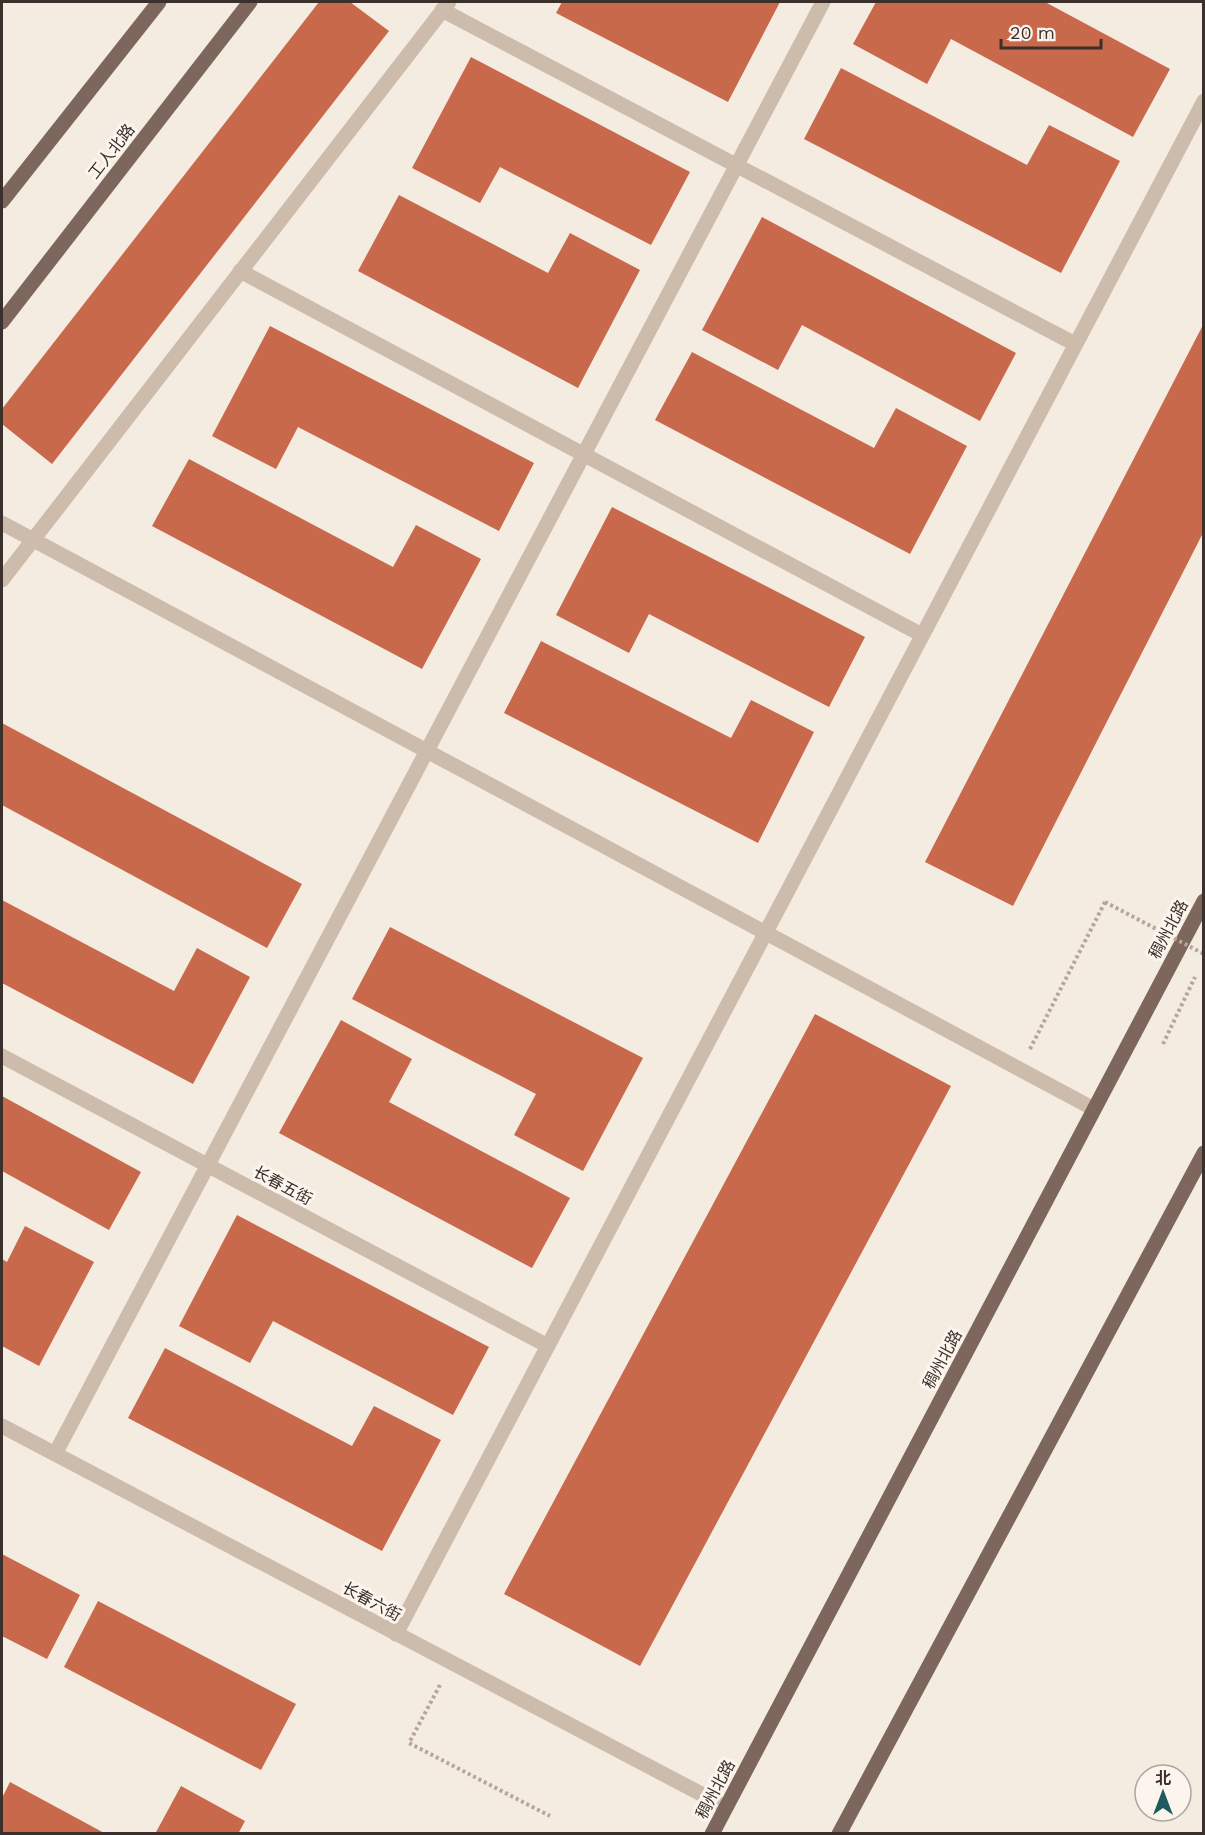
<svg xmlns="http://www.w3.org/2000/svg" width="1205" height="1835" viewBox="0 0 1205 1835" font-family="'Work Sans','Noto Sans SC',sans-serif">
	<rect width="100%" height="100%" fill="#f4ebe1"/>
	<!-- building -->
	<path fill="#c8694b" d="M 319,2 L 350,2 L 389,31 L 52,464 L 2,424 L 2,409 Z
		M 562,2 L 780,2 L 728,102 L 556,13 Z
		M 876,2 L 1045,2 L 1170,69 L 1133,137 L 951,39 L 927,84 L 853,44 Z
		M 471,57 L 690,172 L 651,245 L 500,167 L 480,203 L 412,168 Z
		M 841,68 L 1027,165 L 1049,125 L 1120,161 L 1061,273 L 804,139 Z
		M 399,195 L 548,273 L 570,233 L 640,270 L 578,388 L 358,271 Z
		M 762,217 L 1016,353 L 980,421 L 802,325 L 778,370 L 702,330 Z
		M 1204,323 L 1204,531 L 1013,906 L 925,862 Z
		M 270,326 L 534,463 L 499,531 L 298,427 L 276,469 L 212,436 Z
		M 692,352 L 874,448 L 896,408 L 967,446 L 910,554 L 655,420 Z
		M 189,459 L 393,567 L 416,525 L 481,559 L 422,669 L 152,526 Z
		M 612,507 L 865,637 L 829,707 L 649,614 L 629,653 L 556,615 Z
		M 541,641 L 731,738 L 751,700 L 814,732 L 758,843 L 504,713 Z
		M 2,723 L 302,884 L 267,948 L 2,805 Z
		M 2,900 L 174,991 L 197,948 L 250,977 L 193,1084 L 2,983 Z
		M 390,927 L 643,1058 L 583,1171 L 514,1135 L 536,1094 L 352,999 Z
		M 815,1014 L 951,1086 L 640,1666 L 504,1594 Z
		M 341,1020 L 412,1059 L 389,1102 L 570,1198 L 532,1268 L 279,1133 Z
		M 2,1096 L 141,1172 L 109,1230 L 2,1171 Z
		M 237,1215 L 489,1347 L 453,1415 L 273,1321 L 250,1363 L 179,1326 Z
		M 25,1226 L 94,1262 L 39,1366 L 2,1346 L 2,1259 L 7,1262 Z
		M 165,1348 L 352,1446 L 374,1406 L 441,1440 L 382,1551 L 128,1418 Z
		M 2,1554 L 80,1595 L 47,1659 L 2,1636 Z
		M 98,1601 L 296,1704 L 261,1770 L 64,1667 Z
		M 10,1782 L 106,1834 L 2,1834 L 2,1798 Z
		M 181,1786 L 245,1821 L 238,1834 L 155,1834 Z"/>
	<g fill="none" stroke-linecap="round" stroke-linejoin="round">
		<!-- path -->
		<path stroke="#b9a596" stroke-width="4" stroke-dasharray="3 3" stroke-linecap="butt" d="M 1163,1044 L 1195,977
			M 1030,1049 L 1105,902
			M 440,1685 L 409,1743 L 550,1816"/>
		<!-- minor -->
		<path stroke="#cdbbac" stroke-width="15" d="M 442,10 L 1075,344
			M 240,271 L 922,635
			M 2,523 L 1094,1109
			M 2,580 L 449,2
			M 2,1056 L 548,1346
			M 2,1426 L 726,1807
			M 55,1454 L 823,2
			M 396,1634 L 1204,101"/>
		<!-- major -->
		<path stroke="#7d675c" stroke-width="15" d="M 2,201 L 159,2
			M 2,322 L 250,2
			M 712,1834 L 1204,901
			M 839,1834 L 1204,1153"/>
		<!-- path-bridge -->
		<path stroke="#b9a596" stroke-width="4" stroke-dasharray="3 3" stroke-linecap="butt" d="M 1105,902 L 1204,954"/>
	</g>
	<g text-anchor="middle" stroke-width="6" stroke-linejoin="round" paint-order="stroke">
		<!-- street labels -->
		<g font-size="16" fill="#3b302b" stroke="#fbf5ee">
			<text transform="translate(111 151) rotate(-52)" y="6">工人北路</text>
			<text transform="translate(1168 929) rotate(-62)" y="6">稠州北路</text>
			<text transform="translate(283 1185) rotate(28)" y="6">长春五街</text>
			<text transform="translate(942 1359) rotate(-62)" y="6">稠州北路</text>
			<text transform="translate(372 1601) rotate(28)" y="6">长春六街</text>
			<text transform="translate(715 1789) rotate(-62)" y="6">稠州北路</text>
		</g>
	</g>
	<!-- border -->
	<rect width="1205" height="1835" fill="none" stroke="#3b302b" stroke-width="6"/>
	<!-- north arrow -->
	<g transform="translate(1163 1793)"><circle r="28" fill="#fbf5ee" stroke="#aea6a0" stroke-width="1.5"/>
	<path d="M0-4.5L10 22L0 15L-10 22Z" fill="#1f5a5e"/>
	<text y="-9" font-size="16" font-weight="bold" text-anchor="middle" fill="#3b302b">北</text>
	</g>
	<!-- scale -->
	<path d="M1001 39v9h100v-9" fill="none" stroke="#3b302b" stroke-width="3"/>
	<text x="1010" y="39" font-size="18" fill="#3b302b" stroke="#fbf5ee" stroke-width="4.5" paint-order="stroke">20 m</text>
</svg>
